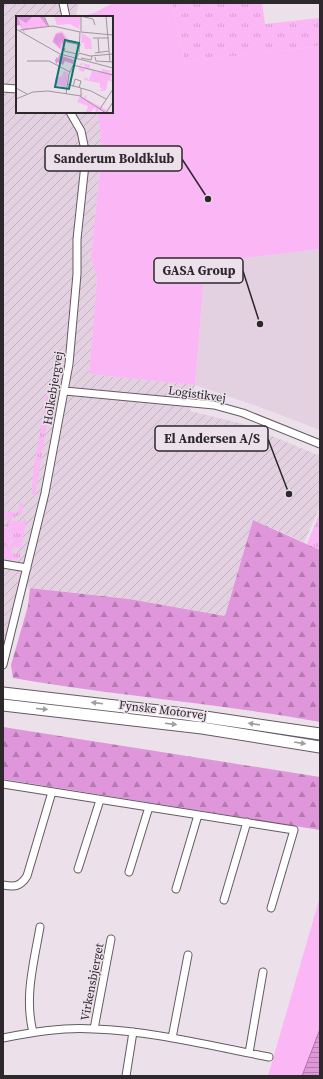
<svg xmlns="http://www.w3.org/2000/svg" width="323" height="1079" viewBox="0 0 323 1079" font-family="'Source Serif 4',serif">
	<defs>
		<pattern id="industrial-furrows" width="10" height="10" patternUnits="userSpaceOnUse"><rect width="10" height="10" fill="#e3d1e1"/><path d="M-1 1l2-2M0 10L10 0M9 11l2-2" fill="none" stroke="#c3b3c1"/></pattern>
		<pattern id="grass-tufts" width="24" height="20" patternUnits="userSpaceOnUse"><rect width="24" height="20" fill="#fab6f5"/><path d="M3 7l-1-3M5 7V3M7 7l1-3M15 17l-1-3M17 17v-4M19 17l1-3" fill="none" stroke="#d79cd2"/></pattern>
		<pattern id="forest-firs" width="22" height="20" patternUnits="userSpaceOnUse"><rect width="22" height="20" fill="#df96da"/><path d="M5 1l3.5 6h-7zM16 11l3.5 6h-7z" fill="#b57ab1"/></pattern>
		<pattern id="water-rules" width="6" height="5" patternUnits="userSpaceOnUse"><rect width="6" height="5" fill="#df97da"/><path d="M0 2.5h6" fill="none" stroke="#b57bb1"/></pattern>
	</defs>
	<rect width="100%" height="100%" fill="#ece0eb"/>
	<!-- built -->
	<path fill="#e3d1e1" d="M 320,249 L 320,430 L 257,406 L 195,385 L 205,263 Z"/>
	<!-- industrial -->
	<path fill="url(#industrial-furrows)" d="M 3,3 L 79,3 L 75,17 L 17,17 L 17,112 L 98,112 L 102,150 L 91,256 L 97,279 L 89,374 L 195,385 L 190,411 L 243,424 L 320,456 L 320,507 L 304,542 L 253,520 L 225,616 L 129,599 L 25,587 L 13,639 L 3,638 Z"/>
	<!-- grass -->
	<path fill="url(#grass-tufts)" d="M 172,3 L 262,3 L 265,24 L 320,18 L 320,46 L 185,62 Z
		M 48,395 L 51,398 L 35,496 L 32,494 L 33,473 L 46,398 Z
		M 20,502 L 23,503 L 22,513 L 10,520 L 3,520 L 3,511 L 18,513 Z
		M 320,512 L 320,550 L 307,544 Z
		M 27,517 L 21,548 L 14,546 L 11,551 L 15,554 L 20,551 L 20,557 L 16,560 L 3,559 L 3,548 L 10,545 L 13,539 L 10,529 L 3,525 L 12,521 L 22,522 Z
		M 3,527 L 8,529 L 12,539 L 9,544 L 4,547 Z"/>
	<!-- forest -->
	<path fill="url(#forest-firs)" d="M 253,520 L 320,550 L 320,722 C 218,703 115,696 13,678 L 11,665 L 28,606 L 30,588 L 129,599 L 225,616 Z
		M 3,727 L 320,777 L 320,830 L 3,779 Z"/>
	<!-- green -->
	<path fill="#fab6f5" d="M 113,3 L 172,3 L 185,62 L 320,46 L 320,249 L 205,263 L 195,385 L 89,374 L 97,279 L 91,256 L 102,150 L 98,112 L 112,112 L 112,17 L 77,17 L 94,13 Z
		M 320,897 L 320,1076 L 268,1076 Z"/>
	<!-- water -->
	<path fill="url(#water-rules)" stroke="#aa76a6" d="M 320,1029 L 320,1076 L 302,1076 Z"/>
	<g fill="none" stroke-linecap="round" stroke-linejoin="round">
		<defs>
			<path id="minor" d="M 63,3 L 66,17
				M 3,88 L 17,89
				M 65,391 L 214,405 L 243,413 L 320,444
				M 3,564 L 27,568
				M 3,665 L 45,493 L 69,364 L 77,274 L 77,239 L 86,155 L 81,131 L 70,112
				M 3,784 L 294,830 L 271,908
				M 78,869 L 100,800
				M 129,872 L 149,807
				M 3,885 C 15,887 20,887 27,876 L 52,792
				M 176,889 L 198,815
				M 224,900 L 247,822
				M 94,1029 L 111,939
				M 33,1032 C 24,997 34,962 40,927
				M 3,1038 C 33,1032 63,1027 94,1029 C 153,1031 211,1046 269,1057
				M 172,1038 L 188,955
				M 249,1053 L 263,972
				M 126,1076 L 133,1032"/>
			<path id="highway" d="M 3,693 L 185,714 L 320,734
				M 3,705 L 202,728 L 320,747"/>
		</defs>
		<!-- minor casing -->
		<use href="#minor" stroke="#655b64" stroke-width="9"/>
		<!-- highway casing -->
		<use href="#highway" stroke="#655b64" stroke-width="13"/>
		<!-- minor -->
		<use href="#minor" stroke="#fff" stroke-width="7"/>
		<!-- highway -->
		<use href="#highway" stroke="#fff" stroke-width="11"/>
	</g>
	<!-- one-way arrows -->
	<defs><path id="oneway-solid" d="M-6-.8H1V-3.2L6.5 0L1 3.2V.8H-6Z"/></defs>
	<g fill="#a09ea0">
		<use href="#oneway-solid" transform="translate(97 703) rotate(-173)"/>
		<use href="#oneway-solid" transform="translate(42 709) rotate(5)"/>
		<use href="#oneway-solid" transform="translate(171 724) rotate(7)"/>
		<use href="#oneway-solid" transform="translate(254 724) rotate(-172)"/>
		<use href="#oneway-solid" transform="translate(300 743) rotate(9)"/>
	</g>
	<g text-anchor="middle" stroke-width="3" stroke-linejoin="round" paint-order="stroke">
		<!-- street labels -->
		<g font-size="12" fill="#2d282c" stroke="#ece0eb">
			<text transform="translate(53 388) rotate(-81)" y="4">Holkebjergvej</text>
			<text transform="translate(197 394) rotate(8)" y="4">Logistikvej</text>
			<text transform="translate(163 710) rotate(7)" y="4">Fynske Motorvej</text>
			<text transform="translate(92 982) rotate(-79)" y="4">Virkensbjerget</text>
		</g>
	</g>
	<!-- overview -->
	<g transform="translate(16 16)">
		<rect width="97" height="97" fill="#ece0eb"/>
		<path d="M 38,0 L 65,0 L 63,13 L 54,8 L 41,9 ZM 65,47 L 74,49 L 73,53 L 81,56 L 86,56 L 86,53 L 97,55 L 92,56 L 97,58 L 94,62 L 97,66 L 92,64 L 90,74 L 86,75 L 83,74 L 81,76 L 82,74 L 88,73 L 84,72 L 84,67 L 68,64 L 69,61 L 73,64 L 76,55 L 70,53 L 67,56 L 63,54 L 64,51 L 59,50 L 54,56 L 57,49 L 70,53 L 68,48 L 63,50 ZM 66,77 L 68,78 L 65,79 L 67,82 L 71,79 L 70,83 L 91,94 L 97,85 L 90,97 L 84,94 L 80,97 L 79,91 L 74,97 L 70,97 L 72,90 L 61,86 Z" fill="#fab6f5"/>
		<path d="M 0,0 L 28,0 L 32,10 L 8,14 L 9,18 L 4,9 L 0,10 ZM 43,39 L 58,44 L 57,48 L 49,45 L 47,49 L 42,46 L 40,48 L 39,44 L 41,41 L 42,43 Z" fill="#df96da"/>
		<path d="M 66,17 L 75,23 L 76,33 L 69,33 L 68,27 L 65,27 Z" fill="#fab6f5"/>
		<path d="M 17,0 L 23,0 L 31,10 L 6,13 L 2,2 L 10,7 ZM 46,15 L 52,23 L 46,35 L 36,26 L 40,17 ZM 48,55 L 52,57 L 50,72 L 45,73 L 45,69 L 39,69 L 39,62 L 46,60 Z" fill="#fab6f5"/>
		<path d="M 46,17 L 50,24 L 47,29 L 45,25 L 45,32 L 43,24 L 44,32 L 37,25 L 40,18 Z" fill="#df97da"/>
		<path fill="none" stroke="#a0969f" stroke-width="1" d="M 28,0 L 33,11M 64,0 L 77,3 L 79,9M 90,0 L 94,46M 0,13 L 44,38 L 97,52M 4,14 L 37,10 L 64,16M 65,16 L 97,19M 65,16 L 65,1M 77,22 L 93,22M 82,22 L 83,37M 51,26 L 65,29M 49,32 L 48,35 L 61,38M 63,36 L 64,16M 63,37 L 74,40 L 97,38M 79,37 L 93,35M 79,41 L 80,45 L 97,46M 65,42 L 75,44 L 76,40M 11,45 L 33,45 L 54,56M 57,49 L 97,59M 51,68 L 75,75 L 90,83M 57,71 L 59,63 L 65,65 L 63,72M 0,72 L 11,78M 65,72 L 65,81 L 90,97M 50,78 L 53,58 L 63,37M 0,83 L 17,76 L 32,75 L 65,80M 84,93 L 97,73M 90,97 L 97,86"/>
		<path fill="#0f766e" fill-opacity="0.15" stroke="#0f766e" stroke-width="2" d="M 49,24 L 63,27 L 53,73 L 39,71 Z"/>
		<rect width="97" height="97" fill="none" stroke="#2d282c" stroke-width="2"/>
	</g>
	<!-- callouts -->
	<path fill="none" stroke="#2d282c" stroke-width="1.5" d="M208 199L182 159M260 324L243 271M289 494L268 439"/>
	<g fill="#2d282c" stroke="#ece0eb" stroke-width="1.5">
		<circle cx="208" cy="199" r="4"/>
		<circle cx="260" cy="324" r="4"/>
		<circle cx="289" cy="494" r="4"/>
	</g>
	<g fill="#ece0eb" stroke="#2d282c" stroke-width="1.5">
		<rect x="45" y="146" width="137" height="25" rx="4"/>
		<rect x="154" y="258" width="89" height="25" rx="4"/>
		<rect x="155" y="426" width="113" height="25" rx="4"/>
	</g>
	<g font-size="13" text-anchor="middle" font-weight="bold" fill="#2d282c">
		<text x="114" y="163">Sanderum Boldklub</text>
		<text x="199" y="275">GASA Group</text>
		<text x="212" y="443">El Andersen A/S</text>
	</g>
	<!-- border -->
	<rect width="323" height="1079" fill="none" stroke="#2d282c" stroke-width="8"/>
</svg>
